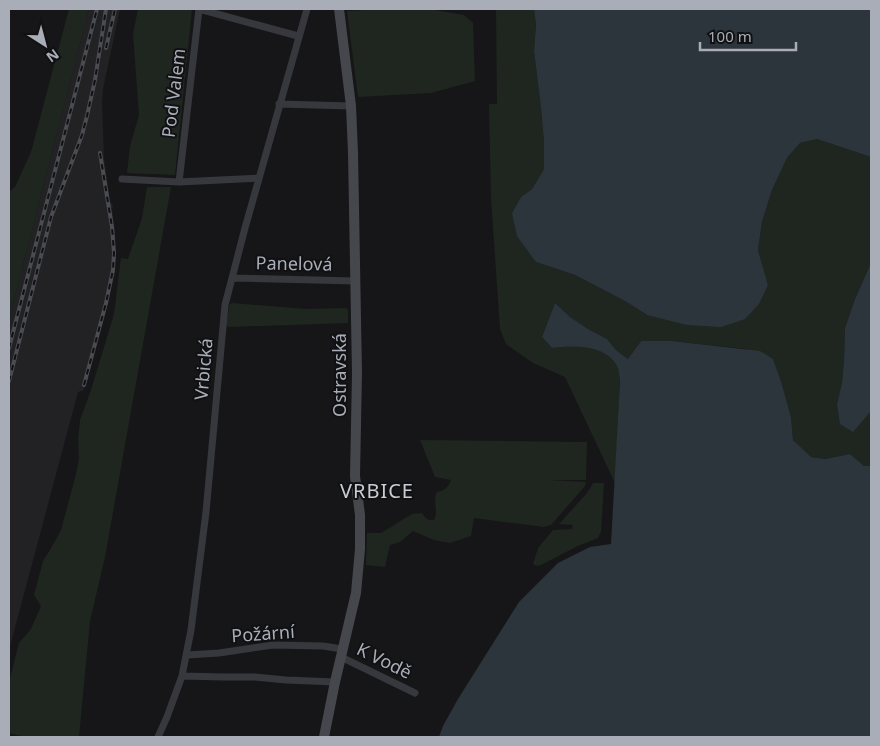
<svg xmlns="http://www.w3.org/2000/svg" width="880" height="746" viewBox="0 0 880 746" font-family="'Noto Sans',sans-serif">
	<rect width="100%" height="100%" fill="#161618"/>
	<!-- built -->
	<path fill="#222225" d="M 89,9 L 120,9 L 103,89 L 102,103 L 104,159 L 110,201 L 113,206 L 112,209 L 115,231 L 115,262 L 109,299 L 84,390 L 78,392 L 9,650 L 9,319 Z"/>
	<!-- green -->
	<path fill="#1e261f" d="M 69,9 L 89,9 L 9,319 L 9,192 L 15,187 L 31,152 Z
		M 138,9 L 192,9 L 175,175 L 127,173 L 130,146 L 139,115 L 133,34 Z
		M 383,9 L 429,9 L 464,15 L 473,23 L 475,81 L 431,93 L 358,97 L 347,11 Z
		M 496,9 L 534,9 L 536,25 L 534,51 L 541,108 L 544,142 L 544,169 L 532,189 L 521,197 L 512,213 L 536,262 L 575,275 L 625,301 L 647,315 L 768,285 L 758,250 L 762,222 L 772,190 L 787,158 L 800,143 L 817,139 L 871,157 L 871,263 L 855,299 L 845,328 L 844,361 L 842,383 L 837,404 L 869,413 L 871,411 L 871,466 L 864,466 L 850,454 L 825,459 L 810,457 L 793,440 L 791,417 L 781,381 L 773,359 L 746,349 L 672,341 L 641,341 L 628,359 L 616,350 L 607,339 L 588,329 L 569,317 L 555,303 L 542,337 L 552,348 C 574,346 604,344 617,366 C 619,370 619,376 620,381 L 615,483 L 565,377 L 533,363 L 506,344 L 500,329 L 491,198 L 489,104 L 497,104 Z
		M 147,187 L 171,187 L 105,557 L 90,621 L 79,737 L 25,737 L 9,733 L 9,682 L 19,643 L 31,629 L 41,606 L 34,595 L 43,561 L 50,550 L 61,530 L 75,478 L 79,459 L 78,439 L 80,420 L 91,390 L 114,314 L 121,258 L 128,259 L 142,218 Z
		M 233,303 L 306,309 L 346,308 L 348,310 L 348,323 L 228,327 L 226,325 L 229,307 L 230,304 Z
		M 420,440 L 587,442 L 586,480 L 549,480 L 586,482 L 585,486 L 551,525 L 544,527 L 474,518 L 471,536 L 450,543 L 434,540 L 413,531 L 400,542 L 390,545 L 385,567 L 366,565 L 367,533 L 381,533 L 412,514 L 422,513 C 425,518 428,521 434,520 C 439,511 432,501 437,492 C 444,491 449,487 451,480 L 435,477 Z
		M 593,483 L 604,483 L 601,532 L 598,538 L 578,546 L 541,565 L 537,566 L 533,564 L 538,548 L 553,530 L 572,529 L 573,525 L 559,524 L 587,493 Z"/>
	<!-- water -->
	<path fill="#2c353c" d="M 534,9 L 871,9 L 871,157 L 817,139 L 800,143 L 787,158 L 772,190 L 762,222 L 758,250 L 768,285 L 759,304 L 745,319 L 721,327 L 687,325 L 647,315 L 625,301 L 575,275 L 536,262 L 517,236 L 512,213 L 521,197 L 532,189 L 544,169 L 544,142 L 541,108 L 534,51 L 536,25 Z
		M 871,263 L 871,411 L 853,432 L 840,424 L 837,404 L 842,383 L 844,361 L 845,328 L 855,299 Z
		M 555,303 L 570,317 L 588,329 L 607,339 L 616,350 L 628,359 L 641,341 L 672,341 L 760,351 L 773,359 L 781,381 L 791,417 L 793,440 L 811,457 L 825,459 L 850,454 L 864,466 L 871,466 L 871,737 L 439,737 L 443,726 L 458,699 L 519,602 L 558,563 L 590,547 L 611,544 L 620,381 C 619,376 619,370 617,366 C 604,344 574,346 552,348 L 542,337 Z"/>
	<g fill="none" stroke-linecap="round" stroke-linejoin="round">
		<!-- minor -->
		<path stroke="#37383d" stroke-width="7" d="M 199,9 L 298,36
			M 279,104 L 351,106
			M 122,179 L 179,182 L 259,178
			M 179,182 L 199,9
			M 232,278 L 355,281
			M 187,655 L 219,653 L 273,645 L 323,646 L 342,649
			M 341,657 L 415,693
			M 182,676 L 222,677 L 255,677 L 286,680 L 335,682
			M 158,737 L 167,717 L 182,676 L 191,630 L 206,512 L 225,305 L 245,228 L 307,9"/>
		<!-- secondary -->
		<path stroke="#45474d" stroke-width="10" d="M 324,737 L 335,682 L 356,593 L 360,549 L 360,515 L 355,476 L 357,373 L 353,153 L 351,106 L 339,9"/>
		<defs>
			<path id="rail" d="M 106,48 L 115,9
				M 9,348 L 97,9
				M 9,381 L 51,217 L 82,135 L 87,116 L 95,80 L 106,9
				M 84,385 L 106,303 L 113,270 L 114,253 L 112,227 L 100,153"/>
		</defs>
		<!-- rail casing -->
		<use href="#rail" stroke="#4a4c52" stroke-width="4"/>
		<!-- rail -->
		<use href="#rail" stroke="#111113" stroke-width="2" stroke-dasharray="5.5" stroke-linecap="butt"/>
	</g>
	<g text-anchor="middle" stroke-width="4" stroke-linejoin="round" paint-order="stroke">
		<!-- street labels -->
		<g font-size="18" fill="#a8adb8" stroke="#111113">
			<text transform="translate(174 93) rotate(-83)" y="6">Pod Valem</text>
			<text transform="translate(294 264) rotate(1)" y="6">Panelová</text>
			<text transform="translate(204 369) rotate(-85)" y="6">Vrbická</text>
			<text transform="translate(340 375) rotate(-90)" y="6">Ostravská</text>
			<text transform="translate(263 634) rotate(-4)" y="6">Požární</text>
			<text transform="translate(384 661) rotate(26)" y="6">K Vodě</text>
		</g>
		<!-- quarter labels -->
		<g font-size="20" letter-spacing="1" fill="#c9ccd4" stroke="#111113">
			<text x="377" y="498">VRBICE</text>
		</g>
	</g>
	<!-- border -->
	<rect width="880" height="746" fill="none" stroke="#a8adb8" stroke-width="20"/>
	<!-- north arrow -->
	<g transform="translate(45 45) rotate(144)" stroke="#111113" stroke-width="4" paint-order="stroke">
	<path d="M0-4L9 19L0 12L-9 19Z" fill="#a8adb8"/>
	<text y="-8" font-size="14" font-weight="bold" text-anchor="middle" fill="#a8adb8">N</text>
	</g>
	<!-- scale -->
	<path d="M700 42v8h96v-8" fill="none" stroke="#a8adb8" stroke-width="2.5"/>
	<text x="708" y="42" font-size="15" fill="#a8adb8" stroke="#111113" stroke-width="4" paint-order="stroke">100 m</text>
</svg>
